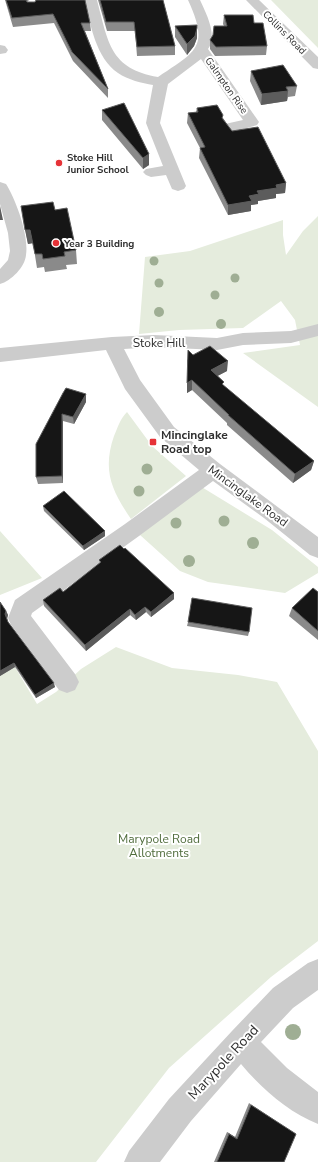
<svg xmlns="http://www.w3.org/2000/svg" width="318" height="1162" viewBox="0 0 318 1162" font-family="'Nunito Sans',sans-serif">
	<rect width="100%" height="100%" fill="#fff"/>
	<!-- green -->
	<path fill="#e5ecdd" d="M 271,0 L 318,0 L 318,48 Z
		M 318,216 L 318,407 L 243,353 L 300,345 L 295,320 L 281,301 L 243,328 L 179,330 L 139,334 L 145,257 L 190,251 L 283,220 L 283,235 L 286,255 L 303,231 Z
		M 127,412 L 152,446 L 186,476 L 131,519 C 112,491 102,471 114,436 C 118,427 120,419 127,412 Z
		M 200,486 L 272,530 L 318,567 L 318,573 L 285,593 L 208,582 L 180,571 L 140,535 Z
		M 0,531 L 42,578 L 0,595 Z
		M 0,642 L 37,704 L 56,692 L 81,669 L 116,647 L 172,668 L 238,675 L 277,682 L 318,751 L 318,941 L 271,977 L 169,1068 L 96,1162 L 0,1162 Z"/>
	<g fill="none" stroke-linecap="round" stroke-linejoin="round">
		<!-- minor -->
		<path fill="#ccc" fill-rule="evenodd" d="M 85,0 L 97,0 C 108,42 110,69 158,77 C 196,51 210,48 188,0 L 200,0 C 206,13 218,36 208,49 L 259,122 L 257,125 C 247,128 235,133 225,130 L 223,127 L 225,124 L 243,120 L 201,59 L 168,84 L 160,123 L 186,186 L 184,189 L 178,191 L 172,189 L 166,175 L 151,177 L 146,175 L 143,172 L 146,169 L 163,166 L 146,123 L 153,85 C 142,83 128,80 118,73 C 96,58 90,24 85,0 Z
			M 246,0 L 259,0 L 318,57 L 318,69 L 313,68 Z
			M 0,45 L 5,46 L 8,50 L 6,53 L 0,54 Z
			M 0,182 L 6,184 C 16,200 29,235 26,255 C 25,267 11,281 0,284 L 0,269 L 8,260 L 10,251 L 8,233 L 0,204 Z
			M 318,324 L 318,336 L 291,343 L 243,345 L 217,350 L 154,347 L 124,349 L 140,380 L 174,427 L 220,464 L 318,537 L 318,558 L 310,555 L 264,518 L 213,481 L 139,536 L 32,613 L 31,616 L 75,674 L 79,682 L 75,690 L 67,693 L 59,690 L 11,625 L 8,618 L 15,600 L 125,524 L 199,470 L 160,437 L 125,389 L 106,350 L 0,362 L 0,348 L 112,337 L 154,335 L 217,338 L 243,333 L 291,331 Z
			M 318,959 L 318,990 L 293,1008 L 261,1042 L 287,1068 L 318,1092 L 318,1124 C 288,1112 262,1089 241,1064 L 191,1121 L 160,1162 L 124,1162 L 129,1151 L 169,1099 L 232,1031 L 273,988 L 308,963 Z"/>
	</g>
	<!-- trees -->
	<g fill="#9fae94">
		<circle cx="154" cy="261" r="4.5"/>
		<circle cx="235" cy="278" r="4.5"/>
		<circle cx="159" cy="283" r="4.5"/>
		<circle cx="215" cy="295" r="4.5"/>
		<circle cx="159" cy="312" r="5"/>
		<circle cx="221" cy="324" r="5"/>
		<circle cx="147" cy="469" r="5.5"/>
		<circle cx="139" cy="491" r="5.5"/>
		<circle cx="224" cy="521" r="5.5"/>
		<circle cx="176" cy="523" r="5.5"/>
		<circle cx="253" cy="543" r="6"/>
		<circle cx="189" cy="561" r="6"/>
		<circle cx="293" cy="1032" r="8"/>
	</g>
	<!-- wall -->
	<path fill="#8a8a8a" d="M 5,0 L 29,0 L 27,2 L 90,23 L 91,31 L 85,31 L 108,89 L 108,98 L 73,61 L 54,23 L 13,27 Z
		M 98,0 L 163,0 L 175,46 L 175,55 L 137,56 L 135,31 L 107,31 Z
		M 224,15 L 254,23 L 267,46 L 266,55 L 215,56 L 210,49 L 210,40 L 224,26 L 223,24 Z
		M 175,26 L 197,38 L 194,46 L 187,55 L 175,37 Z
		M 251,71 L 297,86 L 295,96 L 288,97 L 287,101 L 261,105 L 250,81 Z
		M 197,108 L 223,118 L 232,131 L 286,183 L 285,193 L 276,194 L 276,198 L 258,201 L 258,204 L 251,205 L 251,211 L 228,215 L 199,158 L 200,148 L 187,123 L 188,113 L 196,112 Z
		M 102,110 L 149,154 L 149,165 L 143,169 L 102,120 Z
		M 21,206 L 76,250 L 77,264 L 66,265 L 67,269 L 45,272 L 44,267 L 37,268 L 33,243 L 28,244 Z
		M 193,355 L 227,371 L 217,376 L 224,386 L 314,461 L 311,470 L 293,483 L 227,425 L 227,423 L 192,390 L 187,393 L 187,360 Z
		M 63,393 L 86,402 L 74,424 L 63,421 L 63,483 L 38,484 L 36,477 Z
		M 43,506 L 105,536 L 84,550 L 44,511 Z
		M 99,560 L 174,599 L 151,617 L 146,612 L 136,620 L 130,615 L 86,651 L 44,606 L 43,600 L 63,592 L 100,563 Z
		M 318,592 L 318,640 L 289,616 L 292,608 Z
		M 0,602 L 6,611 L 8,615 L 7,618 L 8,622 L 55,687 L 36,698 L 15,667 L 0,676 Z
		M 188,622 L 249,632 L 248,636 L 187,626 Z
		M 249,1103 L 292,1132 L 284,1162 L 214,1162 L 227,1132 L 235,1137 Z"/>
	<!-- shaded-wall -->
	<path fill="#5c5c5c" d="M 197,28 L 197,38 L 194,46 L 187,55 L 187,44 Z
		M 288,91 L 287,101 L 261,105 L 262,94 Z
		M 149,154 L 149,165 L 143,169 L 143,158 Z
		M 286,183 L 285,193 L 276,194 L 276,198 L 258,201 L 258,204 L 251,205 L 251,211 L 228,215 L 228,205 L 257,191 L 276,185 Z
		M 0,206 L 3,220 L 0,220 Z
		M 25,230 L 30,230 L 33,243 L 28,244 Z
		M 228,361 L 227,371 L 210,380 L 211,370 Z
		M 192,380 L 192,390 L 187,393 L 187,383 Z
		M 86,394 L 86,402 L 74,424 L 73,417 Z
		M 62,414 L 63,421 L 63,483 L 62,476 Z
		M 314,461 L 311,470 L 293,483 L 295,474 Z
		M 105,531 L 105,536 L 84,550 L 83,546 Z
		M 174,593 L 174,599 L 151,617 L 151,612 Z
		M 145,607 L 146,612 L 136,620 L 135,615 Z
		M 130,609 L 130,615 L 86,651 L 85,645 Z
		M 6,611 L 8,615 L 7,619 L 5,614 Z
		M 14,663 L 15,667 L 0,676 L 0,671 Z
		M 54,683 L 55,687 L 36,698 L 35,695 Z
		M 227,1132 L 235,1137 L 237,1139 L 229,1134 Z"/>
	<!-- building -->
	<path fill="#161616" stroke="#5c5c5c" d="M 6,0 L 26,0 L 27,2 L 35,2 L 36,0 L 85,0 L 90,23 L 81,23 L 108,89 L 72,52 L 53,14 L 12,18 Z
		M 100,0 L 163,0 L 175,46 L 137,47 L 134,22 L 106,22 Z
		M 224,15 L 253,15 L 254,23 L 263,23 L 267,46 L 216,47 L 210,40 L 213,35 L 214,26 L 227,26 Z
		M 197,25 L 197,28 L 195,36 L 187,44 L 175,26 Z
		M 283,65 L 297,86 L 286,87 L 288,91 L 262,94 L 251,71 Z
		M 124,103 L 149,154 L 143,158 L 102,110 Z
		M 217,105 L 223,115 L 222,118 L 232,131 L 258,127 L 286,183 L 276,185 L 277,188 L 257,191 L 259,194 L 249,196 L 252,201 L 228,205 L 200,148 L 205,147 L 188,113 L 198,112 L 197,108 Z
		M 53,202 L 55,210 L 67,208 L 76,250 L 64,252 L 65,256 L 43,259 L 42,254 L 35,254 L 30,230 L 25,230 L 21,206 Z
		M 210,346 L 228,361 L 211,370 L 224,382 L 222,384 L 314,461 L 295,474 L 228,415 L 229,415 L 192,380 L 187,383 L 188,350 L 193,355 Z
		M 66,388 L 86,394 L 73,417 L 62,414 L 62,476 L 36,477 L 36,444 L 63,393 Z
		M 64,491 L 105,531 L 83,546 L 43,506 Z
		M 120,545 L 124,549 L 125,548 L 174,593 L 151,612 L 145,607 L 135,615 L 130,609 L 85,645 L 43,600 L 60,588 L 63,592 L 101,562 L 99,560 Z
		M 313,588 L 318,592 L 318,631 L 292,608 Z
		M 192,598 L 252,608 L 249,632 L 188,622 Z
		M 0,602 L 6,611 L 5,614 L 8,622 L 54,683 L 35,695 L 14,663 L 0,671 Z
		M 251,1105 L 296,1134 L 284,1162 L 217,1162 L 229,1134 L 237,1139 Z"/>
	<!-- markers -->
	<g fill="#e63237" stroke="#fff" stroke-width="1.5">
		<circle cx="59" cy="163" r="4"/>
		<circle cx="56" cy="243" r="4"/>
		<rect x="149" y="438" width="8" height="8" rx="2"/>
	</g>
	<g text-anchor="middle" stroke-width="4" stroke-linejoin="round" paint-order="stroke">
		<!-- far-street labels -->
		<g font-size="10" fill="#2f2f2f" stroke="#fff">
			<text transform="translate(285 32) rotate(45)" y="4">Collins Road</text>
			<text transform="translate(227 85) rotate(55)" y="4">Galmpton Rise</text>
		</g>
		<!-- far-poi labels -->
		<g font-size="10" font-weight="bold" fill="#2f2f2f" stroke="#fff" text-anchor="start">
			<text x="67" y="161">Stoke Hill<tspan x="67" dy="12">Junior School</tspan></text>
			<text x="64" y="247">Year 3 Building</text>
		</g>
		<!-- street labels -->
		<g font-size="12" fill="#2f2f2f" stroke="#fff">
			<text x="159" y="347">Stoke Hill</text>
			<text transform="translate(248 496) rotate(36)" y="4">Mincinglake Road</text>
		</g>
		<!-- poi labels -->
		<g font-size="12" font-weight="bold" fill="#2f2f2f" stroke="#fff" text-anchor="start">
			<text x="161" y="439">Mincinglake<tspan x="161" dy="14">Road top</tspan></text>
		</g>
		<!-- park labels -->
		<g font-size="12" fill="#506c3c" stroke="#fff">
			<text x="159" y="843">Marypole Road<tspan x="159" dy="14">Allotments</tspan></text>
		</g>
		<!-- near-street labels -->
		<g font-size="14" fill="#2f2f2f" stroke="#fff">
			<text transform="translate(223 1062) rotate(-47)" y="5">Marypole Road</text>
		</g>
	</g>
</svg>
